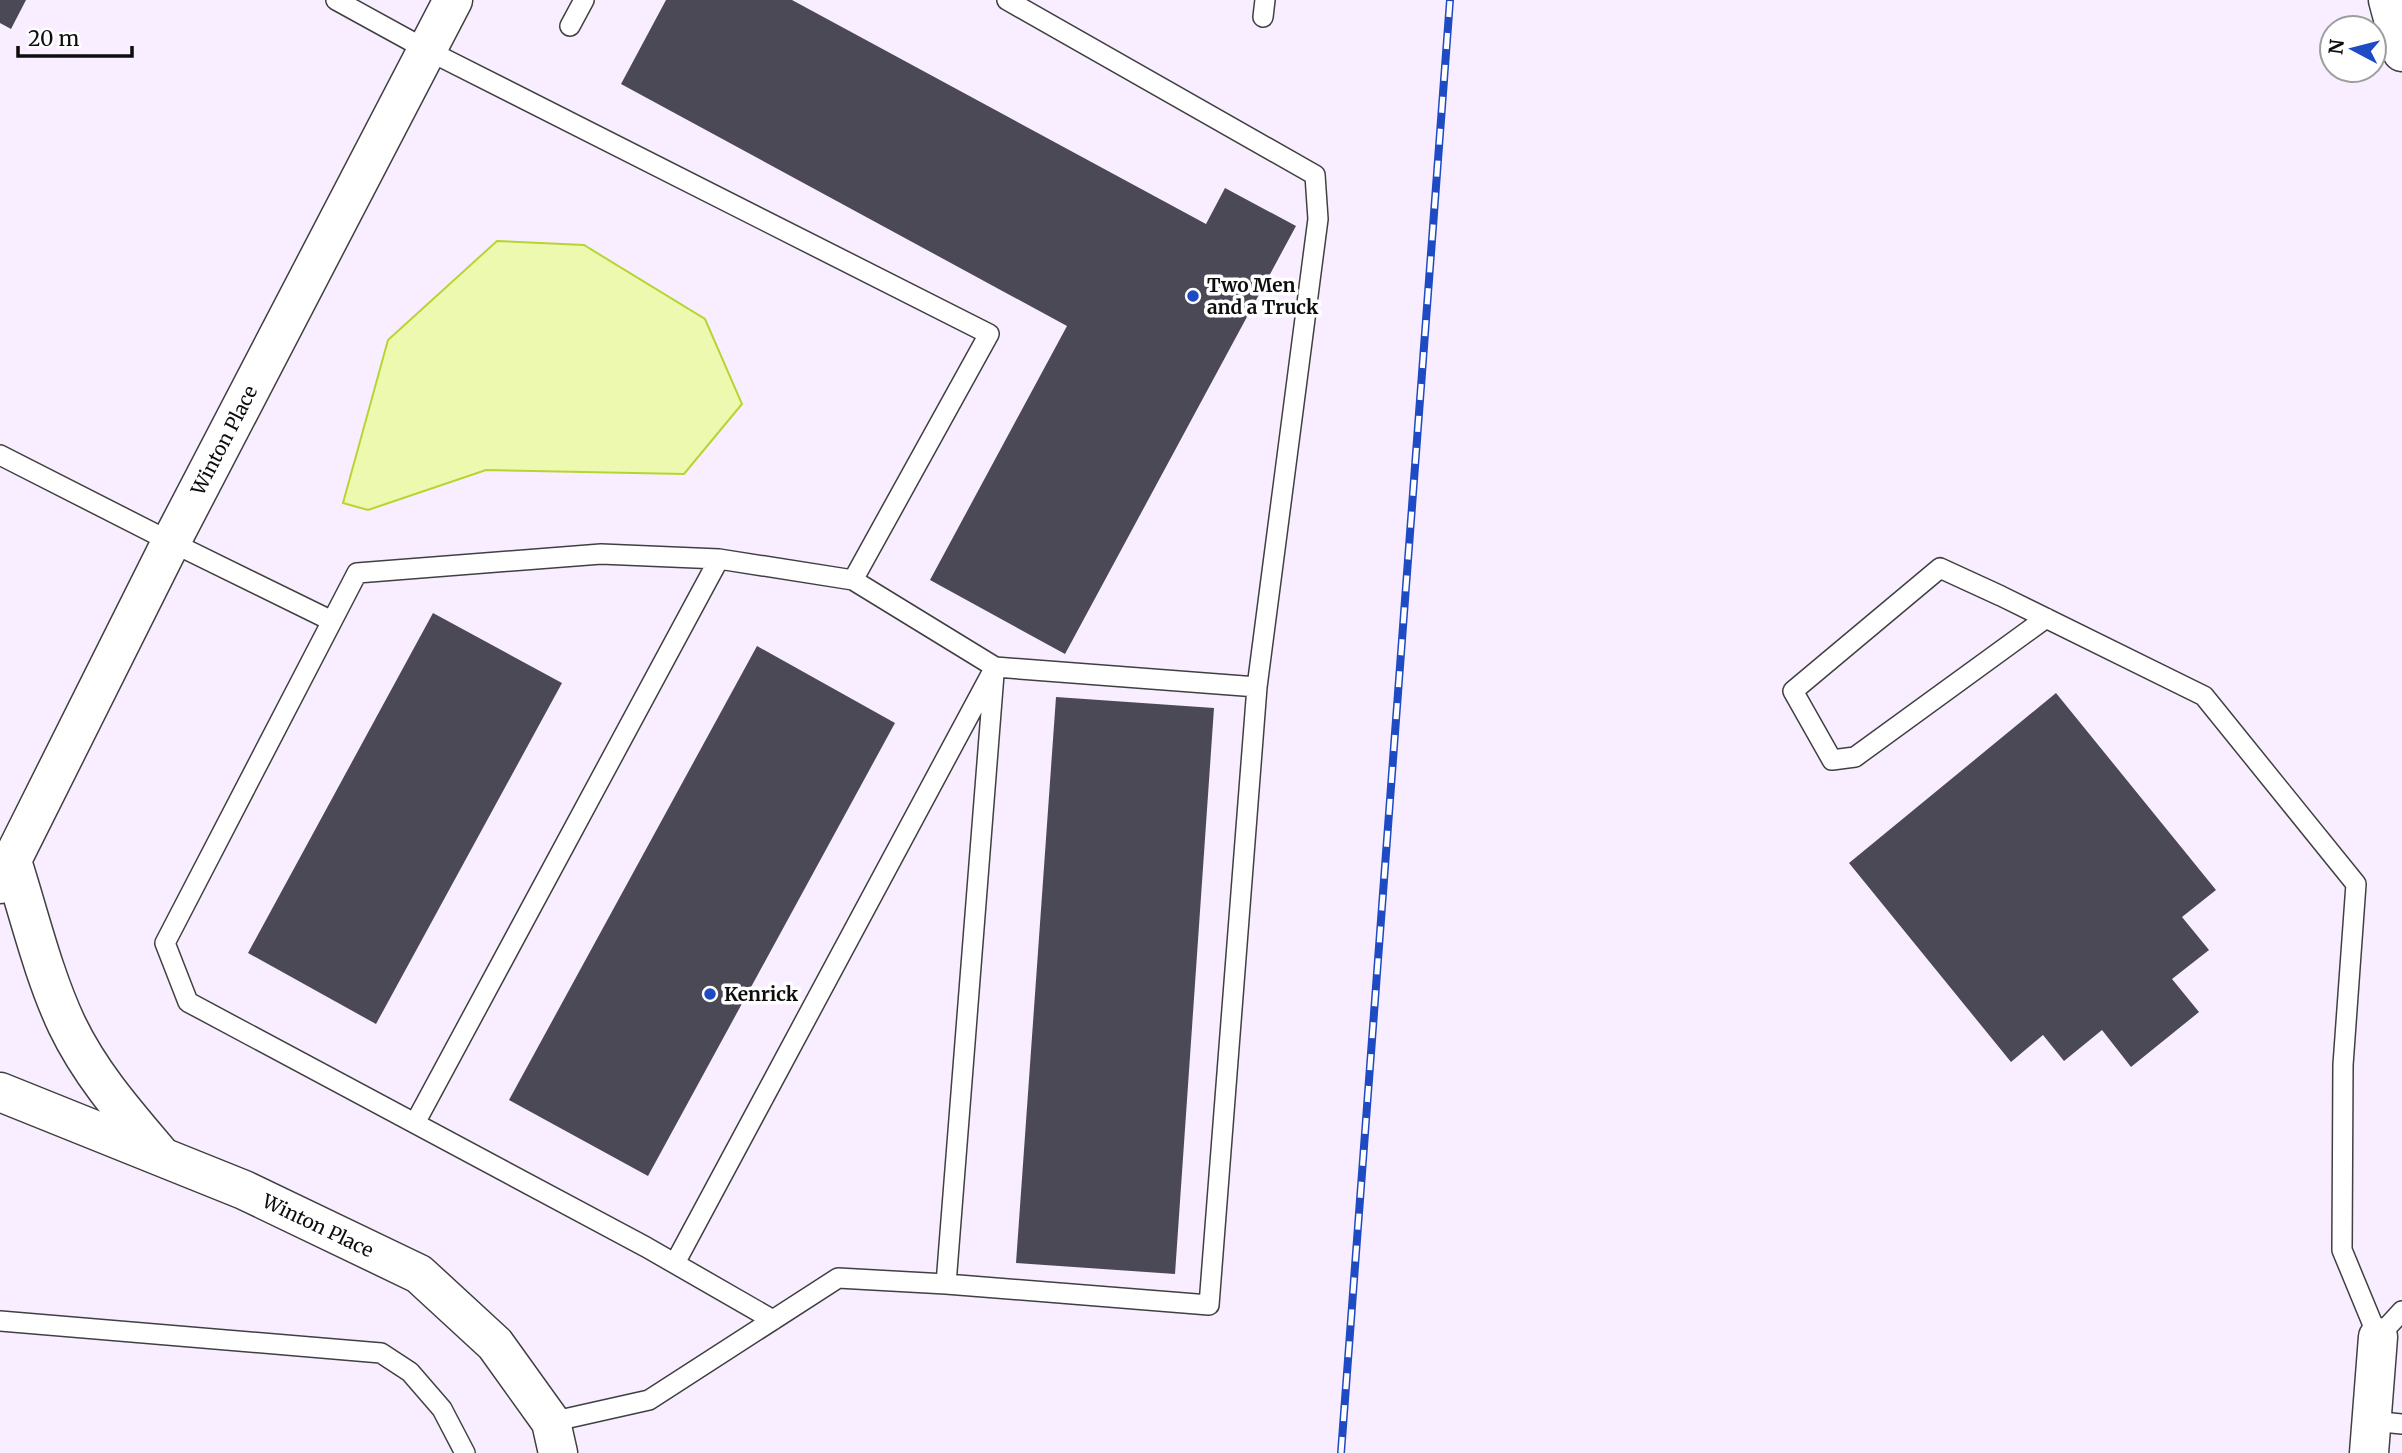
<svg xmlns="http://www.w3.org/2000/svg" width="2402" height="1453" viewBox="0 0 2402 1453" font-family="Merriweather,serif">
	<rect width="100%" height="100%" fill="#f8eeff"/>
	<!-- water -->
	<path fill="#eef9b0" stroke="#b7d433" stroke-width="2" d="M 497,241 L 584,245 L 705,319 L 742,404 L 684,474 L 486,470 L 368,510 L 343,503 L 388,340 Z"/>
	<!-- building -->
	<path fill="#4c4957" d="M 0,0 L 26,0 L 11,29 L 0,23 Z
		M 666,0 L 792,0 L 1206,224 L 1225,188 L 1296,226 L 1065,654 L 930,580 L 1067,326 L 621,84 Z
		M 433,613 L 562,683 L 376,1024 L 248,953 Z
		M 757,646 L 895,723 L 648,1176 L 509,1100 Z
		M 2056,693 L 2216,890 L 2182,917 L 2209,950 L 2172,979 L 2199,1012 L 2131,1067 L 2102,1030 L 2064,1061 L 2043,1035 L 2011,1062 L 1849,863 Z
		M 1056,697 L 1214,708 L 1175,1274 L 1016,1263 Z"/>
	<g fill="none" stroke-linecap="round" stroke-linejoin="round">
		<defs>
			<path id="lane" d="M 336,0 L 427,50 L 989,334 L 853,580
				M 1263,17 L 1265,0
				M 570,26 L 584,0
				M 0,455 L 171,542 L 332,621
				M 2046,618 L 1855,757 L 1832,760 L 1793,691 L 1940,568 L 2001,596 L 2204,696 L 2356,884 L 2343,1065 L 2342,1250 L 2378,1337 L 2402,1311
				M 415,1123 L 719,559
				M 675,1263 L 995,667
				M 946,1284 L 994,674
				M 773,1320 L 646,1247 L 188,1002 L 165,943 L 357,573 L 601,554 L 719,559 L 853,580 L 995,667 L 1257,687
				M 0,1321 L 381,1353 L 410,1372 L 442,1409 L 465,1453
				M 2372,1421 L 2402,1424
				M 551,1422 L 649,1400 L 838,1278 L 946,1284 L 1209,1305 L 1257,687 L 1318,219 L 1315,175 L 1007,0"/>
			<g id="street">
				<path d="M 2388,0 L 2402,52"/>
				<path d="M 12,861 C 29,914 43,974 67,1025 C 90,1073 124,1112 158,1152"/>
				<path id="s1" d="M 0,884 L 171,542 L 453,0"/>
				<path id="s2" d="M 0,1092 L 244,1190 L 419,1274 L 495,1344 L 551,1422 L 558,1453"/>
				<path d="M 2369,1453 L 2378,1337"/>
			</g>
		</defs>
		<!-- lane casing -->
		<use href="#lane" stroke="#404040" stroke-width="22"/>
		<!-- street casing -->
		<use href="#street" stroke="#404040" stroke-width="41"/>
		<!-- lane -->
		<use href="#lane" stroke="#fff" stroke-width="19"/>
		<!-- street -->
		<use href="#street" stroke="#fff" stroke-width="38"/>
		<defs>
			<path id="rail" d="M 1341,1453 L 1450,0"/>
		</defs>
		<!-- rail casing -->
		<use href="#rail" stroke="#1e4ac4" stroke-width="8"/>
		<!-- rail -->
		<use href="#rail" stroke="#fff" stroke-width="5" stroke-dasharray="16" stroke-linecap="butt"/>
	</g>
	<!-- markers -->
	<g fill="#1e4ac4" stroke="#fff" stroke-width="2.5">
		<circle cx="1193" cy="296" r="7"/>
		<circle cx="710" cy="994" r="7"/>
	</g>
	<g text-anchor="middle" stroke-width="7" stroke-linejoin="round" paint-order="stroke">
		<!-- poi labels -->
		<g font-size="19" font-weight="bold" fill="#0d0d0d" stroke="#fff" text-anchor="start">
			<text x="1207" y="292">Two Men<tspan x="1207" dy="22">and a Truck</tspan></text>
			<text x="724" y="1001">Kenrick</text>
		</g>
		<!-- street labels -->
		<g font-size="19" fill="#0d0d0d" stroke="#fff">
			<text dy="7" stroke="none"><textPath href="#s1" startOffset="497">Winton Place</textPath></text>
			<text dy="7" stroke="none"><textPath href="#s2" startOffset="345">Winton Place</textPath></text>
		</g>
	</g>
	<!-- north arrow -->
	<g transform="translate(2353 49) rotate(277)"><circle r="33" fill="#ffffff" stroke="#9e9e9e" stroke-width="2"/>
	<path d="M0-5L12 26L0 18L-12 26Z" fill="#1e4ac4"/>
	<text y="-10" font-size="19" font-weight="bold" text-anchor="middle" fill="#0d0d0d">N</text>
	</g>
	<!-- scale -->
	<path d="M18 46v10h114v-10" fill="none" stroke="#0d0d0d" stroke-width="3.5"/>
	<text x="28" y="46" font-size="21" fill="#0d0d0d" stroke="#ffffff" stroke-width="5" paint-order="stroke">20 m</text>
</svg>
